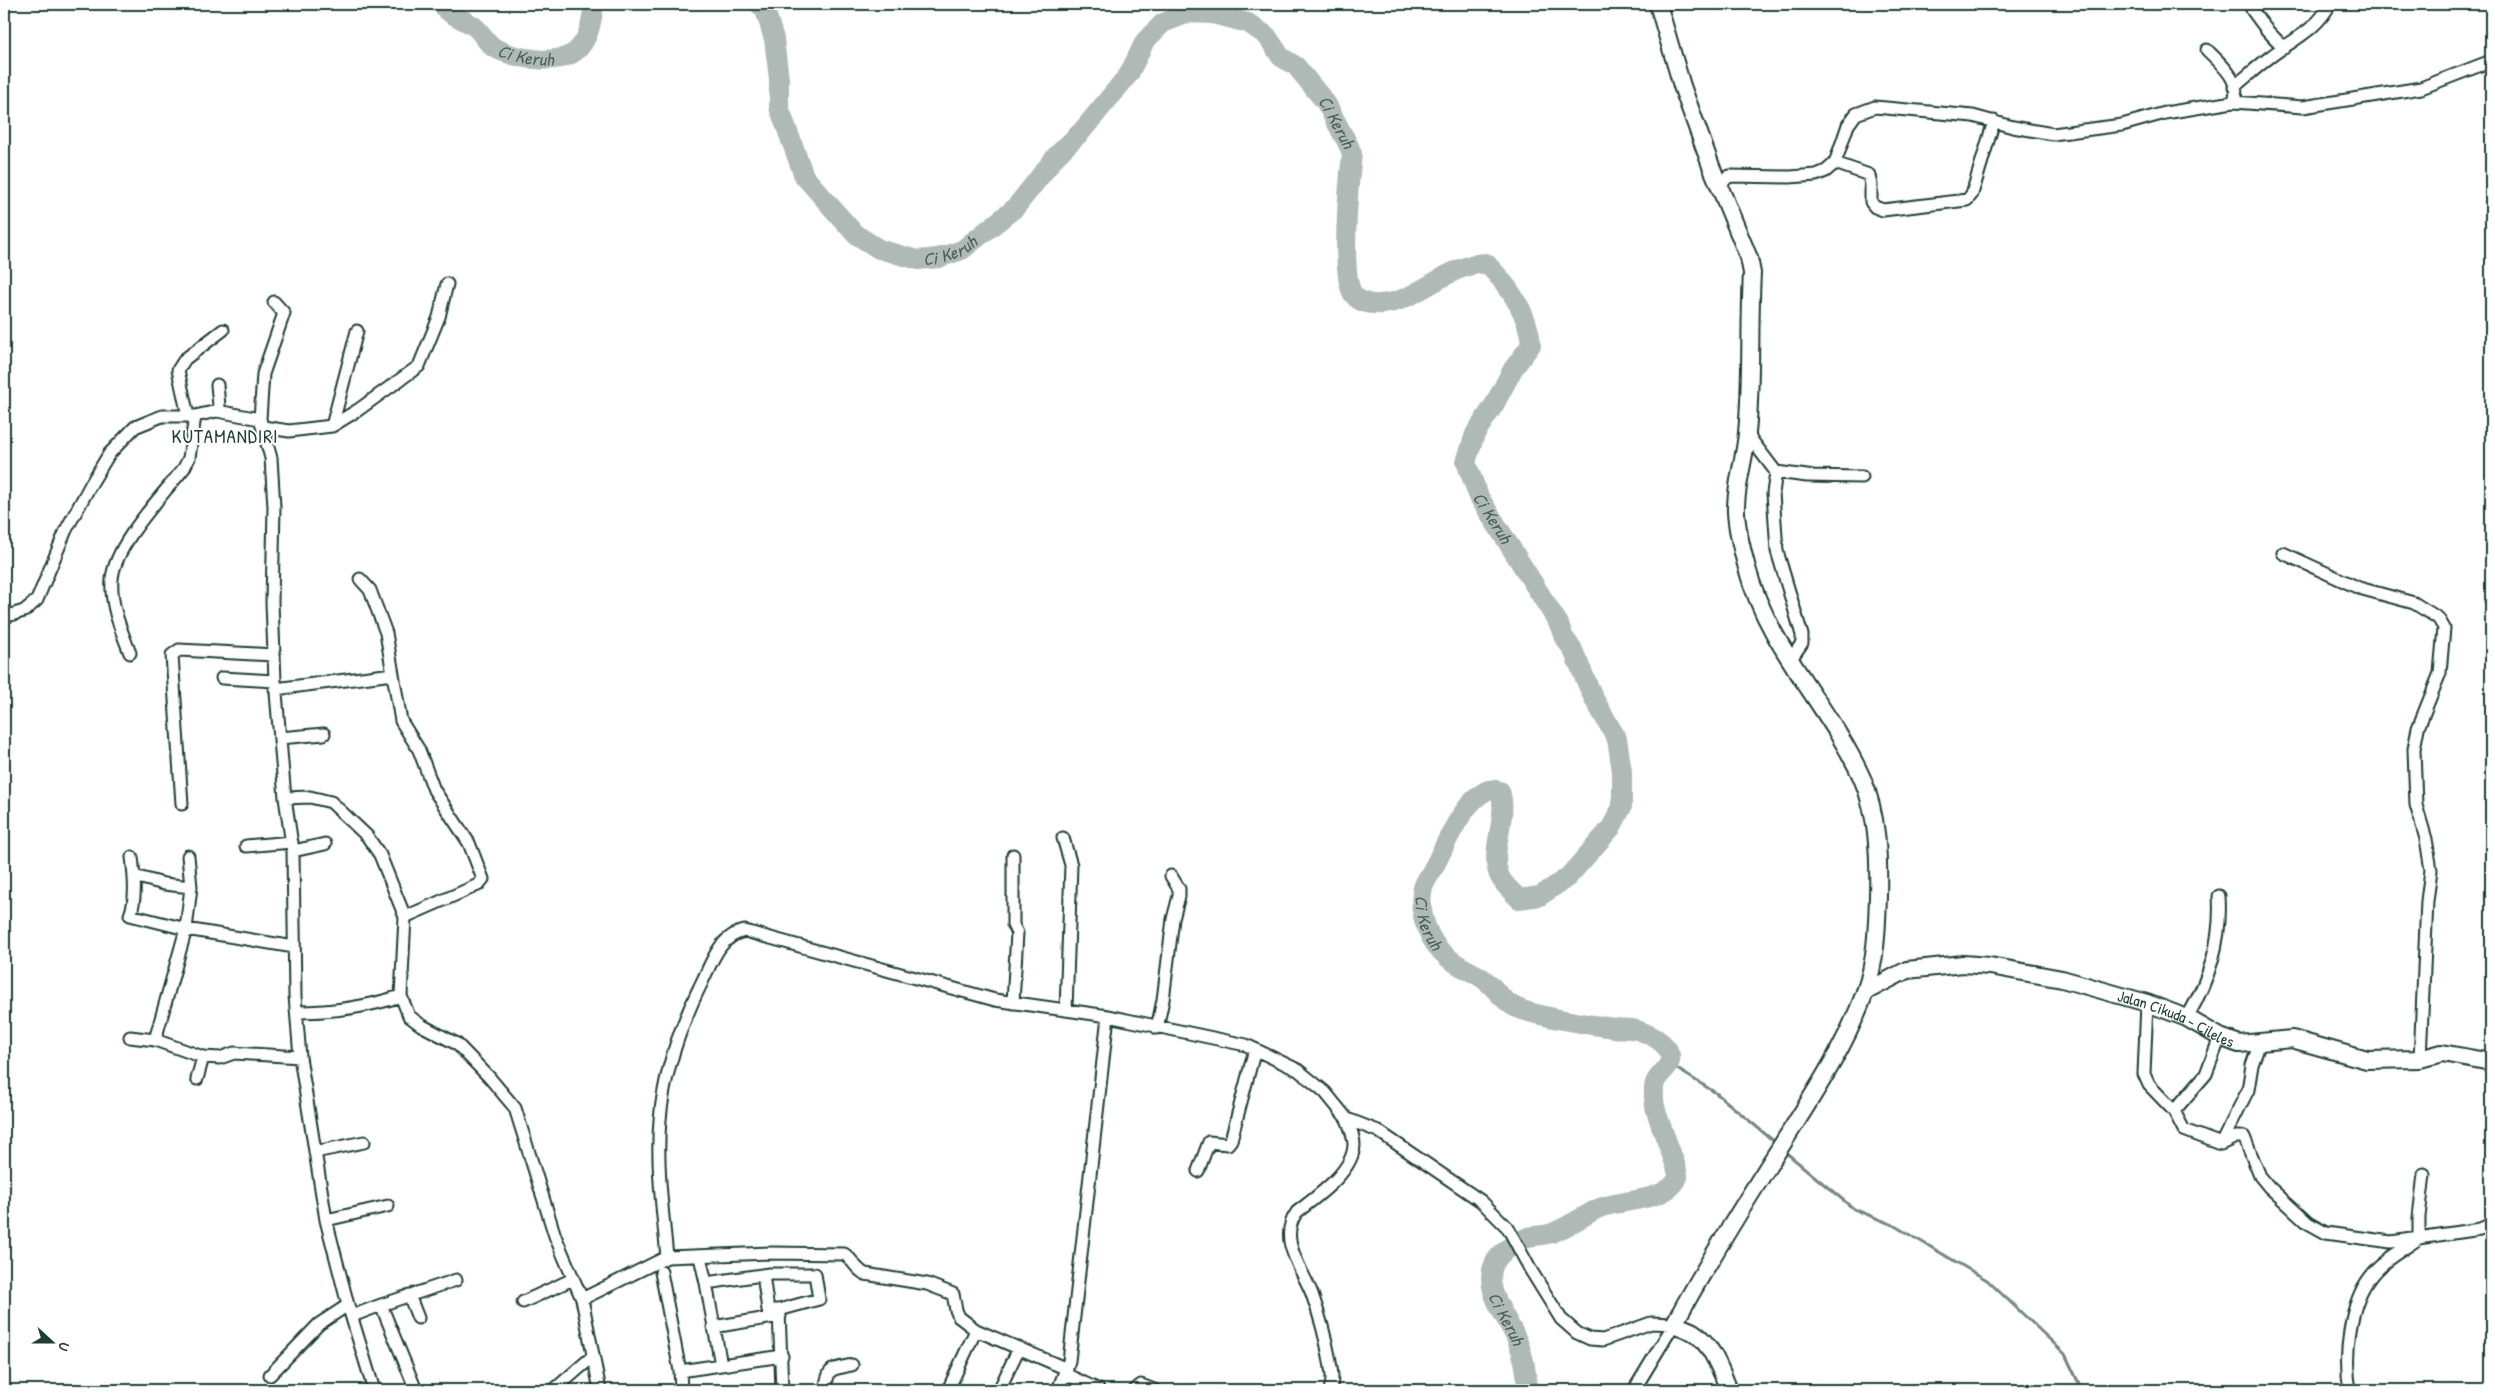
<svg xmlns="http://www.w3.org/2000/svg" width="2495" height="1394" viewBox="0 0 2495 1394" font-family="'Patrick Hand',sans-serif">
	<rect width="100%" height="100%" fill="#fff"/>
	<filter id="ink" filterUnits="userSpaceOnUse"><feTurbulence type="fractalNoise" baseFrequency=".02" numOctaves="2"/><feDisplacementMap in="SourceGraphic" scale="10" xChannelSelector="R" yChannelSelector="G"/><feConvolveMatrix kernelMatrix="1 2 1 2 8 2 1 2 1" color-interpolation-filters="sRGB"/></filter>
	<g filter="url(#ink)">
		<g fill="none" stroke-linecap="round" stroke-linejoin="round">
			<!-- stream -->
			<path stroke="#758883" stroke-width="3" d="M 1669,1064 L 1716,1093 L 1776,1143
				M 1784,1151 L 1854,1209 L 1893,1225 L 1987,1280 L 2065,1354 L 2082,1390"/>
			<!-- river -->
			<g stroke="#afbab7" stroke-width="20">
				<path id="s1" d="M 442,4 C 450,17 463,18 475,27 C 482,33 486,42 493,47 C 514,59 563,68 580,47 C 590,35 592,19 594,4"/>
				<path id="s2" d="M 759,4 L 765,10 L 774,39 L 779,79 L 779,107 L 804,176 L 855,234 L 879,249 L 918,260 L 938,258 L 962,250 L 1015,208 L 1057,155 L 1082,131 L 1129,74 L 1145,41 L 1163,23 L 1189,13 L 1213,14 L 1248,23 L 1267,36 L 1281,57 L 1296,66 L 1326,103 L 1349,146 L 1352,154 C 1349,180 1340,275 1353,294 C 1363,308 1386,305 1400,300 C 1431,288 1452,265 1486,263 C 1508,285 1529,313 1531,345 L 1513,369 L 1494,405 L 1475,434 L 1466,462 L 1479,497 L 1559,624 L 1564,638 L 1572,648 L 1593,697 L 1617,739 L 1622,771 L 1622,807 L 1611,828 L 1568,877 L 1540,896 L 1519,899 C 1512,891 1503,885 1499,875 C 1489,851 1509,817 1500,791 C 1494,790 1491,788 1486,791 C 1462,803 1446,844 1434,867 C 1430,875 1422,885 1422,893 C 1419,915 1429,942 1446,956 C 1457,966 1469,970 1482,978 C 1493,985 1501,999 1513,1006 C 1531,1016 1591,1025 1614,1028 C 1622,1029 1630,1028 1637,1030 C 1649,1034 1666,1041 1670,1055 C 1673,1067 1658,1073 1655,1083 C 1653,1089 1654,1101 1655,1106 C 1657,1120 1680,1171 1678,1177 C 1668,1203 1618,1199 1597,1209 C 1582,1217 1568,1227 1552,1233 C 1544,1236 1536,1235 1529,1237 C 1519,1239 1500,1253 1495,1262 C 1481,1288 1508,1318 1517,1340 C 1524,1355 1527,1374 1527,1390"/>
			</g>
			<defs>
				<path id="street" d="M 2252,10 L 2266,29 L 2284,48
					M 2234,87 C 2246,77 2257,67 2270,57 C 2292,40 2317,30 2330,4
					M 2233,102 L 2303,107 L 2421,88 L 2491,61
					M 1835,163 L 1869,175 L 1871,185 L 1871,202 L 1875,207 L 1883,210 L 1967,200 L 1972,194 L 1994,121
					M 1720,185 L 1729,176 L 1790,177 L 1816,175 L 1826,171 L 1835,163 L 1848,125 L 1856,114 L 1875,107 L 1973,116 L 2013,127 L 2053,134 L 2122,125 L 2165,113 L 2233,102 C 2244,82 2219,62 2207,50
					M 274,302 L 284,313 L 263,374 L 260,419 L 271,458 L 274,507 L 272,602 L 275,681 L 285,798 L 293,851 L 295,996 L 300,1057 L 326,1220 L 348,1305 L 374,1390
					M 217,411 L 219,406 L 217,385
					M 188,416 L 178,370 L 185,359 L 223,330
					M 332,426 L 357,331
					M 263,427 L 289,431 L 332,426 L 358,410 L 419,366 L 439,317 L 447,284
					M 1747,434 L 1776,472 L 1807,476 L 1862,477
					M 1776,472 L 1773,493 L 1777,551 L 1802,635 L 1802,643 L 1791,659
					M 2283,553 L 2359,588 L 2414,603 L 2438,618 L 2444,628 L 2440,673 L 2418,728 L 2414,749 L 2416,805 L 2426,839 L 2431,870 L 2427,901 L 2420,1059
					M 360,579 L 370,590 L 386,633 L 401,721 L 419,750 L 434,790 L 469,843 L 483,879 L 478,885 L 405,917
					M 4,617 L 24,611 L 37,600 L 66,530 L 91,484 L 109,454 L 135,427 L 162,416 L 195,416 L 217,411 L 260,419
					M 130,653 C 121,630 110,605 112,579 C 115,544 162,496 184,468 L 189,458 L 195,416
					M 222,678 L 275,681
					M 275,689 L 393,674
					M 280,738 L 324,734
					M 285,798 L 310,797 L 331,802 L 367,836 L 380,855 L 405,917 L 401,996 L 409,1016 L 421,1025 L 457,1044 L 489,1077 L 515,1108 L 555,1236 L 582,1299 L 600,1390
					M 182,804 L 172,655 L 179,650 L 274,655
					M 1063,838 L 1071,865 L 1066,1010
					M 246,846 L 292,842
					M 293,851 L 325,844
					M 1013,855 L 1013,925 L 1017,933 L 1013,1003
					M 132,857 C 134,875 137,898 130,915 L 186,929 L 294,947
					M 134,876 L 164,884 L 191,887
					M 2147,1003 L 2144,1074 L 2149,1085 L 2174,1111 L 2184,1130 L 2221,1144 L 2236,1137 L 2244,1137 L 2260,1176 L 2269,1187 L 2308,1223 L 2326,1233 L 2391,1242 L 2480,1229 L 2491,1224
					M 297,1012 C 333,1012 367,1007 401,996
					M 2187,1018 C 2209,979 2222,942 2219,896
					M 1157,1028 L 1163,1000 L 1173,919 L 1179,896 L 1179,889 L 1171,876
					M 130,1037 L 155,1040 L 203,1057 L 220,1058 L 234,1053 L 300,1057
					M 155,1040 L 186,929 L 191,887 L 188,856
					M 197,1079 L 203,1057
					M 2174,1111 L 2206,1074 L 2220,1037
					M 2221,1144 L 2248,1090 L 2252,1065 L 2260,1042
					M 315,1152 L 364,1142
					M 1198,1171 L 1209,1142 L 1228,1144 L 1231,1140 L 1255,1049
					M 326,1220 L 388,1206
					M 667,1257 L 771,1253 L 844,1254 C 852,1258 854,1268 865,1274 L 927,1284 L 953,1294 L 956,1310 L 959,1317 L 976,1330
					M 700,1257 L 706,1283 L 769,1274 L 815,1274 L 819,1299 L 779,1310
					M 661,1272 L 680,1371 L 681,1390
					M 763,1275 L 768,1310 L 779,1310 L 782,1390
					M 409,1295 L 418,1318
					M 582,1299 L 667,1257 C 663,1213 656,1165 660,1120 C 664,1071 681,1024 703,980 C 713,959 721,935 745,931 L 995,1000 L 1108,1016 L 1246,1045 L 1298,1070 L 1325,1092 L 1347,1119 L 1378,1131 L 1481,1201 L 1508,1228 L 1530,1269 L 1561,1319 L 1577,1333 L 1590,1339 L 1603,1340 L 1651,1323 L 1674,1324 L 1634,1390
					M 523,1302 L 573,1279
					M 381,1305 L 456,1280
					M 352,1316 L 381,1305 L 416,1390
					M 713,1327 L 780,1316
					M 721,1365 L 782,1356
					M 680,1371 L 721,1365 L 706,1283
					M 1065,1374 L 1099,1390
					M 270,1375 L 319,1324 L 348,1305
					M 554,1390 L 592,1357
					M 825,1390 C 829,1366 830,1370 852,1365
					M 948,1390 L 976,1330 L 1067,1369
					M 999,1390 L 1019,1348
					M 1058,1390 L 1069,1361 L 1108,1016
					M 1135,1390 L 1141,1385 L 1154,1390
					M 1330,1390 C 1334,1379 1331,1368 1329,1356 C 1325,1335 1319,1314 1312,1294 C 1302,1268 1277,1239 1297,1212 C 1316,1197 1353,1172 1354,1145 C 1354,1136 1350,1127 1347,1119
					M 2350,1390 C 2344,1357 2349,1303 2371,1276 C 2383,1260 2403,1250 2419,1238 L 2419,1217 L 2424,1174"/>
				<g id="secondary">
					<path d="M 1658,4 L 1682,86 L 1711,166 L 1749,258 L 1752,273 C 1749,326 1752,380 1747,433 C 1745,459 1735,486 1736,512 C 1737,531 1742,550 1747,568 C 1768,647 1829,705 1862,778 C 1878,815 1879,857 1878,896 C 1877,928 1876,962 1865,992 C 1846,1046 1813,1095 1783,1143 C 1745,1202 1708,1262 1674,1324 C 1680,1327 1688,1329 1693,1332 C 1712,1344 1721,1371 1729,1390"/>
					<path id="s3" d="M 1865,992 L 1907,970 L 1963,964 L 1990,966 L 2062,979 L 2147,1003 L 2187,1018 L 2220,1037 L 2239,1044 L 2292,1039 L 2367,1060 L 2420,1059 L 2442,1053 L 2491,1062"/>
				</g>
			</defs>
			<!-- street casing -->
			<use href="#street" stroke="#1f3d34" stroke-width="15"/>
			<!-- secondary casing -->
			<use href="#secondary" stroke="#1f3d34" stroke-width="20"/>
			<!-- street -->
			<use href="#street" stroke="#fff" stroke-width="11"/>
			<!-- secondary -->
			<use href="#secondary" stroke="#fff" stroke-width="16"/>
		</g>
	</g>
	<g text-anchor="middle" stroke-width="4" stroke-linejoin="round" paint-order="stroke">
		<!-- street labels -->
		<g font-size="16" fill="#1f3d34" stroke="#fff">
			<text dy="6" stroke="none"><textPath href="#s3" startOffset="325">Jalan Cikuda - Cileles</textPath></text>
		</g>
		<!-- water labels -->
		<g font-size="18" font-style="italic" fill="#4a625b" stroke="#fff">
			<text dy="6" stroke="none"><textPath href="#s1" startOffset="102">Ci Keruh</textPath></text>
			<text dy="6" stroke="none"><textPath href="#s2" startOffset="901">Ci Keruh</textPath></text>
			<text dy="6" stroke="none"><textPath href="#s2" startOffset="360">Ci Keruh</textPath></text>
			<text dy="6" stroke="none"><textPath href="#s2" startOffset="1515">Ci Keruh</textPath></text>
			<text dy="6" stroke="none"><textPath href="#s2" startOffset="2266">Ci Keruh</textPath></text>
			<text dy="6" stroke="none"><textPath href="#s2" startOffset="2958">Ci Keruh</textPath></text>
		</g>
		<!-- quarter labels -->
		<g font-size="19" letter-spacing="1" fill="#1f3d34" stroke="#fff">
			<text x="225" y="443">KUTAMANDIRI</text>
		</g>
	</g>
	<!-- margin -->
	<rect width="2495" height="1394" fill="none" stroke="#fff" stroke-width="20"/>
	<rect x="10" y="10" width="2475" height="1374" fill="none" stroke="#1f3d34" stroke-width="2" filter="url(#ink)"/>
	<!-- north arrow -->
	<g transform="translate(52 1342) rotate(111)" stroke="#ffffff" stroke-width="4" paint-order="stroke">
	<path d="M0-4L9 19L0 12L-9 19Z" fill="#1f3d34"/>
	<text y="-8" font-size="14" font-weight="bold" text-anchor="middle" fill="#1f3d34">U</text>
	</g>
</svg>
